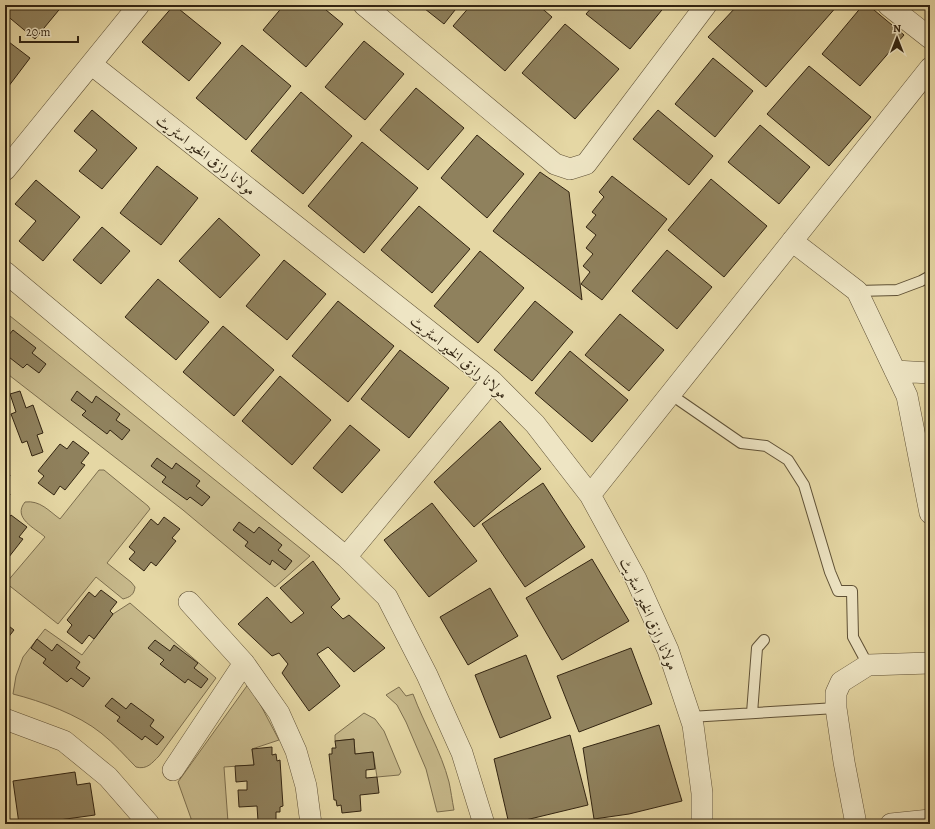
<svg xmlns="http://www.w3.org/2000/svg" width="935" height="829" viewBox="0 0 935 829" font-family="Alegreya,Amiri,serif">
	<rect width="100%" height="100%" fill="#e5d7a4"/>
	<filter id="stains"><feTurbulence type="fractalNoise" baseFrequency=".005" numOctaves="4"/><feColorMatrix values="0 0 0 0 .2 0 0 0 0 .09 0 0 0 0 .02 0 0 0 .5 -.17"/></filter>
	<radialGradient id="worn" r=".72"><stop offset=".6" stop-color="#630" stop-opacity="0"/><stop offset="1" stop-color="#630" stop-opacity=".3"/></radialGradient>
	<!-- green -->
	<path fill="#c7b98b" stroke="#7c6e4e" d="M 5,312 L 310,556 L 275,587 L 183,510 L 5,372 Z
		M 99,470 L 104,470 L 148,506 L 150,509 L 107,563 L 131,582 L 135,587 C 134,595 130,597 123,599 L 96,577 L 58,624 L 6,583 L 45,537 C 35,528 12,518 25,502 C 40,500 49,511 60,519 Z
		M 130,603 L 216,678 L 159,756 C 152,763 147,770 136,767 C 125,756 114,743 101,733 C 79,715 41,701 13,694 L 16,676 L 23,657 L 45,629 L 82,655 L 113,614 Z
		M 249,683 L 279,740 L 252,749 L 254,765 L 224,767 L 228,822 L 241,821 L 241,824 L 193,824 L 178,782 Z
		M 399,687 L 406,696 L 413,694 C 424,724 441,751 449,782 C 451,791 452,800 454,810 L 437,812 L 426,769 L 406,722 L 397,705 L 386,695 Z
		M 364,713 L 375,719 L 384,731 L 401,772 L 399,775 L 377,777 L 373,752 L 355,754 L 354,739 L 335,741 L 335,735 Z"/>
	<!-- building -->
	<path fill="#8f815d" stroke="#322411" d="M 12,5 L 63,5 L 35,39 L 5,14 Z
		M 174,5 L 221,43 L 189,81 L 142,42 Z
		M 284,5 L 320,5 L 343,24 L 306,67 L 263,30 Z
		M 420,5 L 459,5 L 444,24 Z
		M 471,5 L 538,5 L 552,17 L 505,71 L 453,26 Z
		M 594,5 L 666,5 L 630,49 L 586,14 Z
		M 752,5 L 838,5 L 766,87 L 708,37 L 736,7 Z
		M 863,5 L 868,5 L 904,35 L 860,86 L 822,54 Z
		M 565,24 L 619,69 L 575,119 L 522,73 Z
		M 5,39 L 30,58 L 5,91 Z
		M 364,41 L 404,74 L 365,120 L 325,87 Z
		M 242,45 L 291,86 L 246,140 L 196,98 Z
		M 713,58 L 753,91 L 715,137 L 675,104 Z
		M 809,66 L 871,117 L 829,166 L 767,114 Z
		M 416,88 L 464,128 L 428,170 L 380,130 Z
		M 301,92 L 352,136 L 303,194 L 251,151 Z
		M 92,110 L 137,148 L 102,189 L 79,171 L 97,150 L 74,131 Z
		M 658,110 L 713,156 L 689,185 L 633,139 Z
		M 760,125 L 810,167 L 779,204 L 728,162 Z
		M 477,135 L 524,174 L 487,218 L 441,178 Z
		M 362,142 L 418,188 L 364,253 L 308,206 Z
		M 157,166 L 198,198 L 161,245 L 120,213 Z
		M 540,172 L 569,192 L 582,300 L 493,231 Z
		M 612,176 L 667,219 L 602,300 L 581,284 L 590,272 L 583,266 L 593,254 L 586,248 L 596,235 L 586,227 L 596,215 L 592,212 L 604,197 L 599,192 Z
		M 711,179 L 767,226 L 724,277 L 668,230 Z
		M 36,180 L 80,217 L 43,261 L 19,241 L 36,221 L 15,204 Z
		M 419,206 L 470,249 L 432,293 L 381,250 Z
		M 219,218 L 260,255 L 220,298 L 179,261 Z
		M 102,227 L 130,251 L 101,284 L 73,260 Z
		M 667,250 L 712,287 L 677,329 L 632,291 Z
		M 480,251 L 524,288 L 478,343 L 434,306 Z
		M 284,260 L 326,294 L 287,340 L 246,306 Z
		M 158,279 L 209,322 L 176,360 L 125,317 Z
		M 338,301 L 394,346 L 348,402 L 292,356 Z
		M 535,301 L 573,332 L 532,381 L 494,350 Z
		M 620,314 L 664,350 L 629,391 L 585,355 Z
		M 223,326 L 274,370 L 234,416 L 183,372 Z
		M 13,330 L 36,348 L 32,353 L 46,364 L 39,373 L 27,364 L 23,368 L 5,354 L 5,334 L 8,336 Z
		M 400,350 L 449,388 L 409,438 L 361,399 Z
		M 570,351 L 628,400 L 592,442 L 535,393 Z
		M 280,376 L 331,420 L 292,465 L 242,421 Z
		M 20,391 L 26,408 L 33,405 L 43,433 L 37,435 L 43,452 L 32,456 L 27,441 L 22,443 L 11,414 L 16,412 L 10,394 Z
		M 77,391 L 92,403 L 96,396 L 120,414 L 116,420 L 130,430 L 122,440 L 110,430 L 107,434 L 82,415 L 86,411 L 71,400 Z
		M 500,421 L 541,469 L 474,527 L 434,482 Z
		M 350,425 L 380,450 L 342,493 L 313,468 Z
		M 73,441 L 89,453 L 81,463 L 85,465 L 65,490 L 60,486 L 54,495 L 38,483 L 44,476 L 38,471 L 60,444 L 67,449 Z
		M 157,458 L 172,469 L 176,463 L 200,481 L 196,486 L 210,497 L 202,506 L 190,497 L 187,500 L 162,482 L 166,477 L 151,466 Z
		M 5,461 L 10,476 L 5,478 Z
		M 5,481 L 10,495 L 5,496 Z
		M 543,483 L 585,547 L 525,587 L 482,524 Z
		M 432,503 L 477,561 L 429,597 L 384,540 Z
		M 11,515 L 27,527 L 19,537 L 23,539 L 5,562 L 5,522 Z
		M 164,517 L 180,529 L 172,538 L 176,541 L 156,566 L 151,562 L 144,571 L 129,559 L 135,552 L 129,547 L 151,519 L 158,525 Z
		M 239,522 L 254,533 L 259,527 L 282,545 L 278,550 L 292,561 L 285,570 L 272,560 L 270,565 L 245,546 L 248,542 L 233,530 Z
		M 592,559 L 629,621 L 562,660 L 526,598 Z
		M 313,561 L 340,599 L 331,607 L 343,619 L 349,615 L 385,648 L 354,672 L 328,647 L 317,654 L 340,686 L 309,711 L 282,673 L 288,664 L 279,653 L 272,656 L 238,624 L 267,597 L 291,623 L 304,613 L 280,588 Z
		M 490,588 L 518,636 L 468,665 L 440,617 Z
		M 101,590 L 117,602 L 110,611 L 113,614 L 94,639 L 89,635 L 82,644 L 67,632 L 72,625 L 67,620 L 89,592 L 95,597 Z
		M 5,623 L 14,630 L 7,639 L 5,637 Z
		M 37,639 L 52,651 L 57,644 L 80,662 L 76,668 L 90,678 L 83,687 L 71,678 L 67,682 L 43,663 L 46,659 L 31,648 Z
		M 155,640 L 170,651 L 174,645 L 198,663 L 194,668 L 208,679 L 201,688 L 188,679 L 185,683 L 160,664 L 164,660 L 148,648 Z
		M 631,648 L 652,704 L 579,732 L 557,676 Z
		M 526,655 L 551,718 L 500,738 L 475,675 Z
		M 112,698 L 126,709 L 131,703 L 154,720 L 150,726 L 164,737 L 157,745 L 145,736 L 142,740 L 117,721 L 120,717 L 105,706 Z
		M 659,725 L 682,801 L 629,814 L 594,819 L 583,748 Z
		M 570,735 L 588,805 L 509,824 L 494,759 Z
		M 354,739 L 355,754 L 373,752 L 375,769 L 366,770 L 366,778 L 377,777 L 379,793 L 360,795 L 361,811 L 342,813 L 341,805 L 337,806 L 336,800 L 334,800 L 329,754 L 332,754 L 332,748 L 336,748 L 335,741 Z
		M 272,747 L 272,755 L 276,754 L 277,761 L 280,760 L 283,806 L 280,807 L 280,812 L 276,812 L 276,820 L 258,821 L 257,806 L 239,807 L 238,790 L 247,790 L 247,781 L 236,782 L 235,766 L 254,765 L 252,749 Z
		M 75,772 L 77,785 L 90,783 L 95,815 L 30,824 L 19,824 L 13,781 Z"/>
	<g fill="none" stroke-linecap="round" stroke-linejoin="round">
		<defs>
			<path id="lane" d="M 857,291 L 897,290 L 921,281 L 930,276
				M 670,394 L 741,443 L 766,446 L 788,460 L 804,485 L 830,572 L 838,591 L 852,591 L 853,637 L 868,665
				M 752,713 L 757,648 L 764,640
				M 690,717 L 836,708"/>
			<path id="street" d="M 364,5 L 555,164 L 570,169 L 586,164 L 706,5
				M 888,5 L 930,38
				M 91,64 L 492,381 L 535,424 L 590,495 L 636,579 L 668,650 L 693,725 L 702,793 L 702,824
				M 5,170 L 139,5
				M 792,241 L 857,291 L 907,396 L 930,513
				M 5,272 L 346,557 L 387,597 L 427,675 L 462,753 L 484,824
				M 895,371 L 930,373
				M 590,495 L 930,68
				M 346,557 L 492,381
				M 189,602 L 244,663 L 279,713 L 296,751 L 306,786 L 311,824
				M 5,719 L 64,741 L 108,777 L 149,824
				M 173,770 L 244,663
				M 856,824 L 844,762 L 836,708 L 836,693 L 841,682 L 868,665 L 930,663
				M 891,824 L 930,820"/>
		</defs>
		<!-- lane casing -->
		<use href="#lane" stroke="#5f5136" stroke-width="12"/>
		<!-- street casing -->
		<use href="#street" stroke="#5f5136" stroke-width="22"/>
		<!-- lane -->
		<use href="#lane" stroke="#eee5c4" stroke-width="10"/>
		<!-- street -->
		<use href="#street" stroke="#eee5c4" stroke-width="21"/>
	</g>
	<g text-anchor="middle" stroke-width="3" stroke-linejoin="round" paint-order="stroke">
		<!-- street labels -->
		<g font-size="15" fill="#322411" stroke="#eee5c4">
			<text transform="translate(206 155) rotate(38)" y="5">مولانا رازق الخیر اسٹریٹ</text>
			<text transform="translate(459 357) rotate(40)" y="5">مولانا رازق الخیر اسٹریٹ</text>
			<text transform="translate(649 614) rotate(66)" y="5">مولانا رازق الخیر اسٹریٹ</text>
		</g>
	</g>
	<!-- margin -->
	<rect width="935" height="829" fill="none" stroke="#e5d7a4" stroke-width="20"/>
	<rect x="6" y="6" width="923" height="817" fill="none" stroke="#322411" stroke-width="2"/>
	<rect x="10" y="10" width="915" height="809" fill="none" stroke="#322411"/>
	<!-- north arrow -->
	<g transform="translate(897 38)" stroke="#eee5c4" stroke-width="3" paint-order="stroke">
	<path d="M0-3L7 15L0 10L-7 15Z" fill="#322411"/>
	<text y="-6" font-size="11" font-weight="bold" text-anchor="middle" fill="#322411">N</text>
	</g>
	<!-- scale -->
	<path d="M20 36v6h58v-6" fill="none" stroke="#322411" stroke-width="2"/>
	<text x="26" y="36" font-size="12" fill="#322411" stroke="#eee5c4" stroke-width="3" paint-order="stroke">20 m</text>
	<rect width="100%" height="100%" filter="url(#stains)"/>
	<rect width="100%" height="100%" fill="url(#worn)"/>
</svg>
